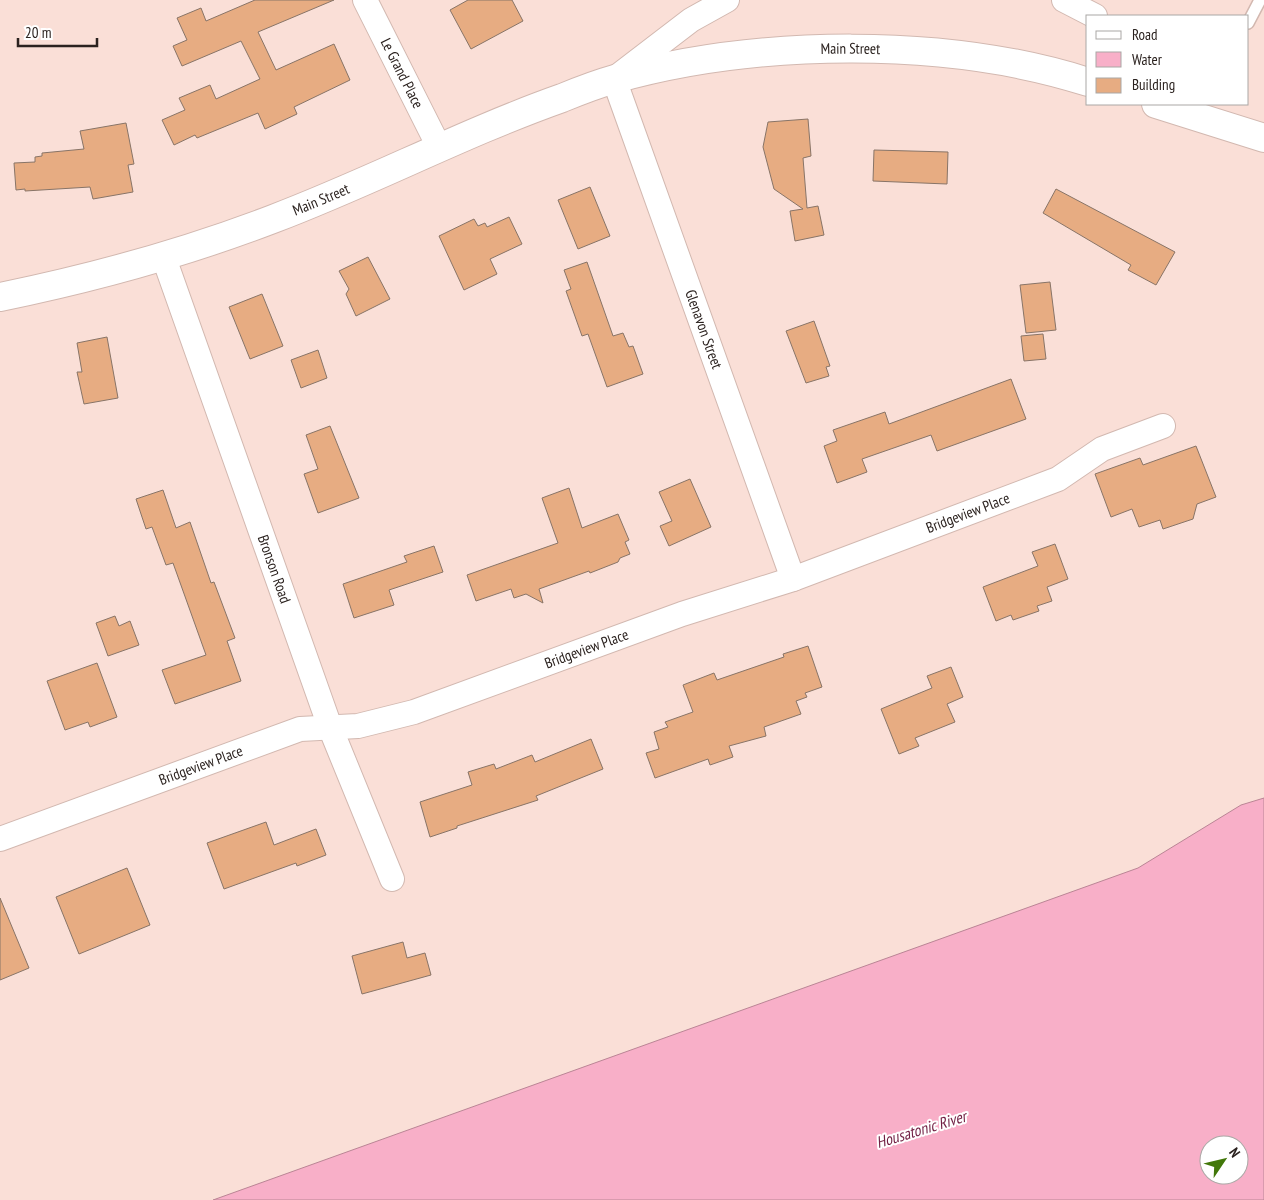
<svg xmlns="http://www.w3.org/2000/svg" width="1264" height="1200" viewBox="0 0 1264 1200" font-family="'PT Sans Narrow',sans-serif">
	<rect width="100%" height="100%" fill="#fadfd7"/>
	<!-- water -->
	<path fill="#f8afc8" stroke="#ba8595" fill-rule="evenodd" d="M 1264,798 L 1264,1200 L 213,1200 L 1138,868 L 1241,805 ZM 1209,1145 L 1239,1145 L 1239,1175 L 1209,1175 Z"/>
	<!-- building -->
	<path fill="#e7ac82" stroke="#887467" d="M 255,0 L 334,0 L 258,32 L 276,70 L 334,44 L 350,80 L 294,107 L 297,114 L 265,129 L 258,113 L 197,138 L 195,135 L 174,145 L 162,120 L 185,110 L 179,98 L 210,85 L 216,99 L 260,79 L 241,41 L 182,66 L 173,46 L 187,40 L 177,18 L 201,8 L 206,21 Z
		M 468,0 L 512,0 L 523,21 L 471,49 L 450,10 Z
		M 808,119 L 811,156 L 803,158 L 807,208 L 818,206 L 824,235 L 795,241 L 790,211 L 803,209 L 774,189 L 763,147 L 768,122 Z
		M 126,123 L 134,164 L 128,165 L 133,192 L 93,199 L 90,187 L 25,191 L 25,189 L 16,190 L 14,163 L 35,162 L 35,157 L 42,156 L 42,153 L 84,149 L 80,131 Z
		M 874,150 L 948,152 L 947,184 L 873,181 Z
		M 590,187 L 610,236 L 578,249 L 558,200 Z
		M 1056,189 L 1175,252 L 1156,285 L 1128,270 L 1131,265 L 1043,213 Z
		M 509,217 L 522,244 L 490,259 L 497,274 L 464,290 L 439,236 L 474,219 L 478,226 L 485,223 L 487,227 Z
		M 368,257 L 390,299 L 356,316 L 346,294 L 349,289 L 339,271 Z
		M 587,262 L 613,336 L 623,333 L 629,347 L 633,346 L 643,374 L 607,387 L 588,334 L 582,336 L 566,291 L 571,289 L 564,270 Z
		M 1050,282 L 1056,330 L 1026,333 L 1020,285 Z
		M 262,294 L 283,346 L 250,359 L 229,307 Z
		M 814,321 L 830,366 L 826,367 L 829,376 L 806,383 L 786,331 Z
		M 1043,334 L 1046,359 L 1024,361 L 1021,336 Z
		M 107,337 L 118,398 L 84,404 L 77,372 L 82,372 L 77,343 Z
		M 318,350 L 327,378 L 301,388 L 291,360 Z
		M 1011,379 L 1026,419 L 937,451 L 931,435 L 862,459 L 867,472 L 837,483 L 824,446 L 837,441 L 833,430 L 885,412 L 889,424 Z
		M 330,426 L 359,498 L 318,513 L 304,474 L 318,469 L 306,435 Z
		M 1196,446 L 1216,497 L 1197,504 L 1193,519 L 1163,529 L 1160,520 L 1139,527 L 1132,509 L 1111,517 L 1095,474 L 1140,458 L 1143,465 Z
		M 690,479 L 711,527 L 669,546 L 660,526 L 672,521 L 659,492 Z
		M 569,488 L 582,528 L 618,514 L 629,540 L 625,542 L 630,554 L 620,558 L 618,562 L 590,573 L 589,571 L 539,589 L 543,603 L 526,594 L 514,598 L 511,589 L 476,601 L 467,575 L 558,543 L 542,498 Z
		M 163,490 L 176,528 L 190,522 L 211,583 L 214,582 L 235,638 L 227,641 L 241,681 L 175,704 L 162,670 L 206,655 L 173,563 L 166,565 L 152,527 L 146,529 L 136,499 Z
		M 1055,544 L 1068,579 L 1047,587 L 1052,601 L 1037,606 L 1039,611 L 1013,620 L 1011,615 L 996,621 L 983,587 L 1038,566 L 1032,552 Z
		M 434,546 L 443,572 L 389,590 L 394,605 L 354,618 L 343,584 L 407,562 L 404,556 Z
		M 115,616 L 119,626 L 130,621 L 139,645 L 108,656 L 96,623 Z
		M 808,646 L 822,687 L 805,693 L 807,697 L 796,701 L 801,714 L 764,727 L 766,736 L 729,746 L 733,757 L 710,765 L 708,759 L 655,778 L 646,753 L 659,749 L 654,732 L 668,727 L 665,722 L 693,712 L 683,685 L 714,673 L 717,680 L 784,657 L 783,654 Z
		M 97,663 L 117,717 L 90,727 L 88,722 L 65,730 L 47,681 Z
		M 951,667 L 963,697 L 947,704 L 955,722 L 915,738 L 919,746 L 899,754 L 881,709 L 932,688 L 927,676 Z
		M 591,739 L 603,769 L 536,796 L 538,800 L 457,826 L 457,828 L 430,837 L 420,802 L 472,785 L 468,772 L 494,764 L 496,769 L 532,755 L 535,762 Z
		M 266,822 L 274,845 L 316,829 L 326,855 L 297,866 L 296,863 L 224,889 L 207,843 Z
		M 127,868 L 150,925 L 79,954 L 56,897 Z
		M 0,898 L 29,968 L 0,980 Z
		M 403,942 L 407,958 L 425,953 L 431,975 L 362,994 L 352,956 Z"/>
	<g fill="none" stroke-linecap="round" stroke-linejoin="round">
		<defs>
			<path id="service" d="M 1248,23 L 1260,0"/>
			<g id="minor">
				<path id="s1" d="M 365,0 L 439,147"/>
				<path id="s2" d="M 727,0 L 691,20 L 614,79 L 793,579"/>
				<path d="M 1064,0 L 1095,16"/>
				<path id="s3" d="M 164,258 L 330,727 L 392,879"/>
				<path id="s4" d="M 0,839 L 300,729 L 358,726 L 414,712 L 682,614 L 793,579 L 1058,479 L 1102,449 L 1163,426"/>
			</g>
			<g id="primary">
				<path d="M 1156,104 L 1264,138"/>
				<path id="s5" d="M 0,297 C 93,278 184,253 273,219 C 371,182 463,133 562,98 C 579,91 597,84 615,79 C 757,39 947,37 1088,82"/>
			</g>
		</defs>
		<!-- service casing -->
		<use href="#service" stroke="#d2b8b0" stroke-width="14"/>
		<!-- minor casing -->
		<use href="#minor" stroke="#d2b8b0" stroke-width="26"/>
		<!-- primary casing -->
		<use href="#primary" stroke="#d2b8b0" stroke-width="30"/>
		<!-- service -->
		<use href="#service" stroke="#fff" stroke-width="11"/>
		<!-- minor -->
		<use href="#minor" stroke="#fff" stroke-width="24"/>
		<!-- primary -->
		<use href="#primary" stroke="#fff" stroke-width="28"/>
	</g>
	<g text-anchor="middle" stroke-width="4" stroke-linejoin="round" paint-order="stroke">
		<!-- street labels -->
		<g font-size="15" fill="#2b221f" stroke="#fff">
			<text dy="5" stroke="none"><textPath href="#s5" startOffset="892">Main Street</textPath></text>
			<text dy="5" stroke="none"><textPath href="#s1" startOffset="82">Le Grand Place</textPath></text>
			<text dy="5" stroke="none"><textPath href="#s5" startOffset="336">Main Street</textPath></text>
			<text dy="5" stroke="none"><textPath href="#s2" startOffset="404">Glenavon Street</textPath></text>
			<text dy="5" stroke="none"><textPath href="#s4" startOffset="1024">Bridgeview Place</textPath></text>
			<text dy="5" stroke="none"><textPath href="#s3" startOffset="330">Bronson Road</textPath></text>
			<text dy="5" stroke="none"><textPath href="#s4" startOffset="619">Bridgeview Place</textPath></text>
			<text dy="5" stroke="none"><textPath href="#s4" startOffset="214">Bridgeview Place</textPath></text>
		</g>
		<!-- water labels -->
		<g font-size="16" font-style="italic" fill="#711f43" stroke="#fff">
			<text transform="translate(921 1129) rotate(-17)" y="6">Housatonic River</text>
		</g>
	</g>
	<!-- legend -->
	<rect x="1086" y="15" width="162" height="90" fill="#ffffff" stroke="#aaa7a5"/>
	<rect x="1096" y="31" width="25" height="8" fill="#ffffff" stroke="#aaa7a5"/>
	<text x="1132" y="40" font-size="15" fill="#2b221f">Road</text>
	<rect x="1096" y="52" width="25" height="15" fill="#f8afc8" stroke="#aaa7a5"/>
	<text x="1132" y="65" font-size="15" fill="#2b221f">Water</text>
	<rect x="1096" y="78" width="25" height="15" fill="#e7ac82" stroke="#aaa7a5"/>
	<text x="1132" y="90" font-size="15" fill="#2b221f">Building</text>
	<!-- north arrow -->
	<g transform="translate(1224 1160) rotate(55)"><circle r="24" fill="#ffffff" stroke="#aaa7a5"/>
	<path d="M0-4L9 19L0 12L-9 19Z" fill="#42780a"/>
	<text y="-8" font-size="14" font-weight="bold" text-anchor="middle" fill="#2b221f">N</text>
	</g>
	<!-- scale -->
	<path d="M18 38v8h79v-8" fill="none" stroke="#2b221f" stroke-width="2.5"/>
	<text x="25" y="38" font-size="15" fill="#2b221f" stroke="#ffffff" stroke-width="4" paint-order="stroke">20 m</text>
</svg>
